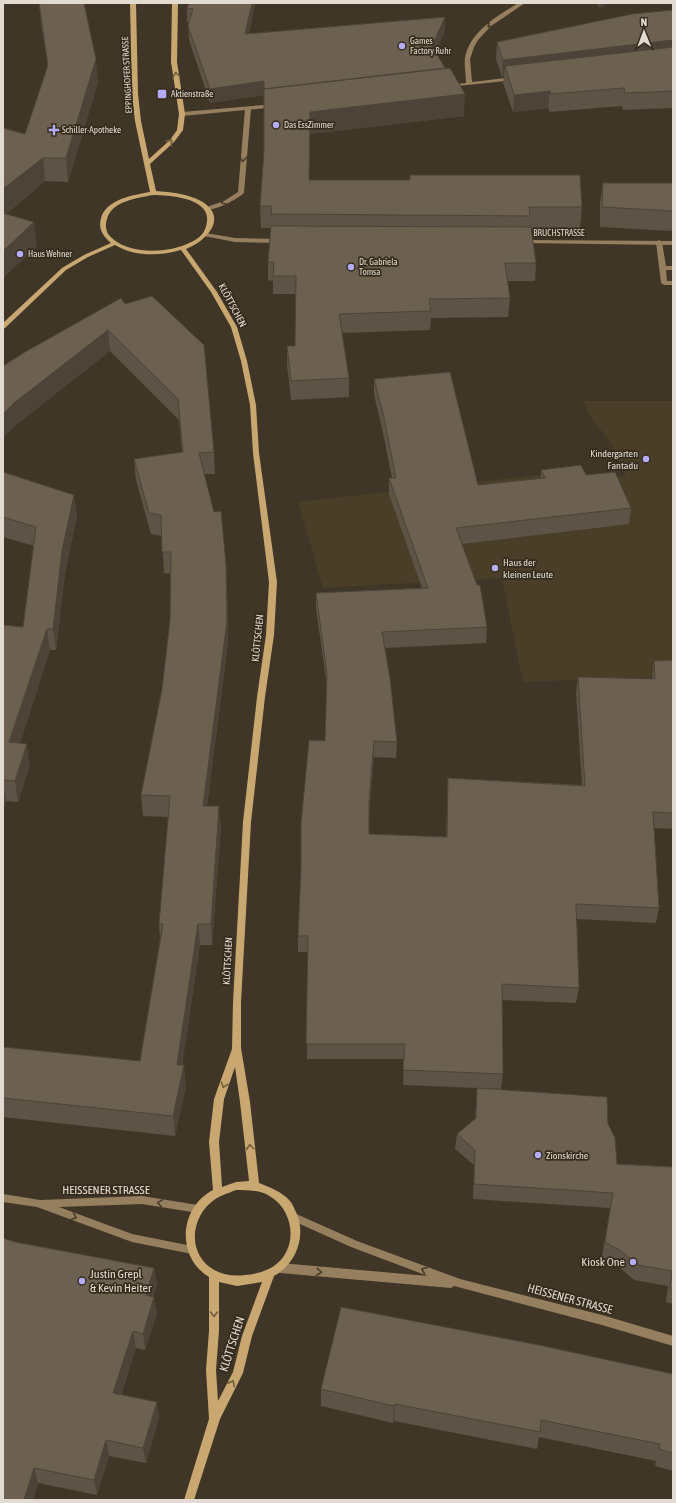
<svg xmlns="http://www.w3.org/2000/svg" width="676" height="1503" viewBox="0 0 676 1503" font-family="'Asap Condensed',sans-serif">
	<rect width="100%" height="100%" fill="#403627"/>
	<!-- built -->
	<path fill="#4b3e29" d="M 584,401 L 673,401 L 673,676 L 523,682 L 502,578 L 323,588 L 298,502 L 583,470 L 587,480 L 626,476 L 611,443 L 589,415 Z"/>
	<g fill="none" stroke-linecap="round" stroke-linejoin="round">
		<!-- service -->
		<path fill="#957f5e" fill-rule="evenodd" d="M 248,107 L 251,109 L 244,193 C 236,200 215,211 204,210 L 204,208 L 224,201 L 238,192 L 245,109 Z
			M 659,240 L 662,242 L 666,266 L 673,266 L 673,270 L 666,270 L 667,281 L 673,281 L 673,285 L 664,285 L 661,283 L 656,242 Z"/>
		<!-- minor -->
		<path fill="#957f5e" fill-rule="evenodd" d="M 518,3 L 525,3 L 491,26 L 478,40 L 474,47 L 470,59 L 472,82 L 514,77 L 516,78 L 516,80 L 448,87 L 448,85 L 466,83 C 466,74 464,66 465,58 C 470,31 498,16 518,3 Z
			M 275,104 L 277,105 L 277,107 L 182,116 L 179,114 L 182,112 Z
			M 206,233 L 235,238 L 280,239 L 283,241 L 280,243 L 235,242 L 204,236 L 204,234 Z
			M 524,240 L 673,241 L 673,245 L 522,243 L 522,241 Z"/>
		<!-- tertiary -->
		<path fill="#957f5e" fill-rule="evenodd" d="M 3,1194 L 40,1200 L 142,1196 L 198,1205 L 201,1206 L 203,1209 L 201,1212 L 198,1213 L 142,1204 L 59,1207 L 132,1234 L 192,1246 L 195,1247 L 197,1250 L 195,1253 L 192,1254 L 132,1242 L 37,1207 L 3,1202 Z
			M 294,1213 L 357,1241 L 460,1279 L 602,1315 L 673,1336 L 673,1346 L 602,1325 L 454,1286 L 451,1288 L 280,1273 L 276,1271 L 275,1268 L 276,1265 L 280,1263 L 428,1276 L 351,1247 L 291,1220 L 289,1217 L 291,1214 Z"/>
		<!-- secondary -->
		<path fill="#c9a770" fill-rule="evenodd" d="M 130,3 L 136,3 L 138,94 L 141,121 L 149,159 L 170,140 L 177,130 L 179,114 L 171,62 L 172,3 L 178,3 L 177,62 L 185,114 L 183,130 L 174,142 L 150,164 L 156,191 C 171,192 188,194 201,201 C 229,217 207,241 186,249 L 217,292 L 237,327 L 247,361 L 256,405 L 259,453 L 277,582 L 274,635 L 265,697 L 251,822 L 241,1002 L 241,1048 L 250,1102 L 259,1183 C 271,1188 281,1191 290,1201 C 293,1204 294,1209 296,1212 C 307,1236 296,1264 274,1276 L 252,1336 L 243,1373 L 220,1419 L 194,1500 L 184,1500 L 209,1419 L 206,1370 L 209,1331 L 209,1277 C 176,1257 179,1208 213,1190 L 209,1142 L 214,1099 L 232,1049 L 233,1002 L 243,822 L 257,697 L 266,635 L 269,582 L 253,453 L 250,405 L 241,361 L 231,327 L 211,292 L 181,250 C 160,256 135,257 115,245 L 88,257 L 66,270 L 5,328 L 3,329 L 3,323 L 62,268 L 84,255 L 111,243 C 103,236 98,229 101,218 C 107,199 133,195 150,192 L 135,121 L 132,94 ZM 153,195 C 169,195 210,198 207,221 C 206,233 199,239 189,243 C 167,254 124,255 108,234 C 106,230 105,224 107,219 C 112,201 137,198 153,195 ZM 235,1067 L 240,1102 L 249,1181 L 236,1182 L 222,1187 L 219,1142 L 224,1099 ZM 236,1190 C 248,1190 261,1190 271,1197 C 295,1212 298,1250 274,1266 C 264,1272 256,1274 245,1275 C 231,1277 217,1274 206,1264 C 187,1245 194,1214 214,1200 C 221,1195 229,1193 236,1190 ZM 219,1282 L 237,1286 L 262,1282 L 242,1336 L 233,1372 L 218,1401 L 216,1370 L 219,1331 Z"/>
	</g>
	<!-- wall -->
	<path fill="#5d5346" d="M 39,3 L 98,82 L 68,182 L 45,181 L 6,214 L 37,246 L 3,278 L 3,128 L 25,134 L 48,67 L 41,24 Z
		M 189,3 L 255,3 L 249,34 L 445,31 L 436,51 L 464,116 L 310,134 L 309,180 L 582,207 L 580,229 L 531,229 L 536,263 L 535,281 L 508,281 L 510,298 L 508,317 L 431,318 L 430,330 L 342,333 L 349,378 L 349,397 L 291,400 L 287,365 L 287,346 L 295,346 L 296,294 L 273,294 L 273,281 L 268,280 L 268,262 L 271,228 L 261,228 L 260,206 L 264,151 L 264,95 L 210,103 L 189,40 L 188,26 L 189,22 L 187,22 L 187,8 Z
		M 597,3 L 610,3 L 599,8 Z
		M 673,10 L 673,108 L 623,110 L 622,106 L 550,112 L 548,108 L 513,112 L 503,83 L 504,77 L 502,77 L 496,59 L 497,42 Z
		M 603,183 L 673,183 L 673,231 L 600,227 L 600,202 Z
		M 121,298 L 214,452 L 215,474 L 204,474 L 227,585 L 228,642 L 207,806 L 221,827 L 212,945 L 200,945 L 182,1065 L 186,1086 L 175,1136 L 3,1117 L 3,1047 L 140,1061 L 160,939 L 159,924 L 168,817 L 143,816 L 141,795 L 162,689 L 170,620 L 170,574 L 164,573 L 162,536 L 151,534 L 136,480 L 134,459 L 182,452 L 179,420 L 110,351 L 17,424 Z
		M 374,379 L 478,485 L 541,478 L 541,470 L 586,475 L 631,508 L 629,524 L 462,544 L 487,627 L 486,643 L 385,648 L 397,742 L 396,758 L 374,757 L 369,818 L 369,834 L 446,837 L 448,778 L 582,785 L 576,693 L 578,677 L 652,679 L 654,661 L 673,660 L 673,829 L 654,828 L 659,908 L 656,923 L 577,919 L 579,988 L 576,1003 L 502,1000 L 503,1074 L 501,1089 L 403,1085 L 404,1059 L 307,1059 L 308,952 L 298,952 L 298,936 L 325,741 L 327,686 L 316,609 L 316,593 L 422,588 L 389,494 L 389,478 L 392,478 L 382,428 L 374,395 Z
		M 3,472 L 77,516 L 65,573 L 56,650 L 50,650 L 20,743 L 30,765 L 18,802 L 6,801 L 3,811 L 3,625 L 23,627 L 34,546 L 3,537 Z
		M 477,1088 L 608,1124 L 617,1164 L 673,1167 L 673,1304 L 666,1302 L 668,1286 L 634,1280 L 618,1266 L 602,1257 L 610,1208 L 473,1199 L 474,1165 L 455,1149 L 457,1134 L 475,1119 Z
		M 15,1242 L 154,1268 L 157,1285 L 153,1297 L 157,1314 L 145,1350 L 136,1348 L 121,1395 L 159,1418 L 146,1463 L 109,1456 L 97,1495 L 38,1483 L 33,1500 L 3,1500 Z
		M 673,1374 L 673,1471 L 655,1466 L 656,1461 L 539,1437 L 537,1449 L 394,1421 L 393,1423 L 321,1406 L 321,1389 Z"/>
	<!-- shaded-wall -->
	<path fill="#4c4439" d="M 252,3 L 255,3 L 246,48 L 245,34 Z
		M 599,3 L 610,3 L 599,8 Z
		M 445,17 L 445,31 L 432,60 L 432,46 Z
		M 673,40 L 673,57 L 505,66 L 504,77 L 502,77 L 503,60 Z
		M 96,59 L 98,82 L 68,182 L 66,158 Z
		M 264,81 L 264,95 L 210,103 L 210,89 Z
		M 550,91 L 548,108 L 513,112 L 514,95 Z
		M 465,94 L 464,116 L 310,134 L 309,203 L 309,180 L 310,112 Z
		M 43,158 L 45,181 L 3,216 L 3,189 Z
		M 34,222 L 37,246 L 3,278 L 3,251 Z
		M 108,330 L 110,351 L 17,424 L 3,438 L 3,414 L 14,403 Z
		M 74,495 L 77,516 L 65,573 L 56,650 L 53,629 L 62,551 Z
		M 226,564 L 227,585 L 228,642 L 204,827 L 203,806 Z
		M 47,629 L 50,650 L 13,764 L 9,742 Z
		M 374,741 L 374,757 L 369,818 L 369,802 Z
		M 27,744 L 30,765 L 18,802 L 15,781 Z
		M 3,785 L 6,801 L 3,811 Z
		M 219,806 L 221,827 L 212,945 L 211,924 Z
		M 198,924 L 200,945 L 179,1085 L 177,1065 Z
		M 184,1065 L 186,1086 L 175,1136 L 173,1116 Z
		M 154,1268 L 157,1285 L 148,1312 L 146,1295 Z
		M 154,1297 L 157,1314 L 145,1350 L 143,1334 Z
		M 133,1331 L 136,1348 L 116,1409 L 113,1393 Z
		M 157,1402 L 159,1418 L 146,1463 L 143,1448 Z
		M 395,1404 L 394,1421 L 393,1423 L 394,1406 Z
		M 106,1440 L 109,1456 L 97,1495 L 94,1480 Z
		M 34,1468 L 38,1483 L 33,1500 L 24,1500 Z"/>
	<!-- building -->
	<path fill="#6c6151" stroke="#4c4439" d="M 39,3 L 84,3 L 96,59 L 66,158 L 43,158 L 3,189 L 3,181 L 4,181 L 3,177 L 3,128 L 25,134 L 48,65 Z
		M 189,3 L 252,3 L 245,34 L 445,17 L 432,46 L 445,68 L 264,89 L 264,81 L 210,89 L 188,26 L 193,9 L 187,8 Z
		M 673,10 L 673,40 L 503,60 L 497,42 L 632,14 Z
		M 673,47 L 673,91 L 625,93 L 624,88 L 551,94 L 550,91 L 514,95 L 505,66 Z
		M 450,68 L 465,94 L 310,112 L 309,180 L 410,180 L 410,175 L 580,175 L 582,207 L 529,207 L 530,216 L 271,214 L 272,206 L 260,206 L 264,151 L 264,89 Z
		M 603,183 L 673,183 L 673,211 L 602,207 Z
		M 3,213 L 34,222 L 3,251 Z
		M 271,226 L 531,227 L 536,263 L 505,263 L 510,298 L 429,299 L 431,311 L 339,314 L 349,378 L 291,381 L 287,346 L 295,346 L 296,276 L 273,276 L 274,262 L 268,262 Z
		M 152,296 L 204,345 L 214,452 L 199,453 L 214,512 L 221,511 L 226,564 L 227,621 L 203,806 L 219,806 L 211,924 L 198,924 L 177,1065 L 184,1065 L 173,1116 L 3,1098 L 3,1047 L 140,1061 L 163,924 L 159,924 L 170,796 L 141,795 L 162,689 L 170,620 L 171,552 L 162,552 L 161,515 L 149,513 L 134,459 L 183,452 L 178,399 L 108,330 L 14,403 L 3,414 L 3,366 L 25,352 L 121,298 L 125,304 Z
		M 450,372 L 478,485 L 545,478 L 541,470 L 581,465 L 586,475 L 615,472 L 631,508 L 456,528 L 477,585 L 480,585 L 487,627 L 382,632 L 390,678 L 397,742 L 374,741 L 369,802 L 369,834 L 447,837 L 448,778 L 585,786 L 578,677 L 655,679 L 654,661 L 673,660 L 673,813 L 653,812 L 659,908 L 576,904 L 579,988 L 502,984 L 503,1074 L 403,1070 L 405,1044 L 306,1044 L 308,936 L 298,936 L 301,867 L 301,823 L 309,740 L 325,741 L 327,674 L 316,593 L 428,588 L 389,478 L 396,478 L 383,413 L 374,379 Z
		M 3,472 L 74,495 L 62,551 L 53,629 L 47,629 L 9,742 L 27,744 L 15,781 L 3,780 L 3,625 L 23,627 L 36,527 L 3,517 Z
		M 477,1088 L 607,1097 L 608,1124 L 615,1138 L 617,1164 L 673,1167 L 673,1288 L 670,1288 L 672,1271 L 638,1265 L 621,1251 L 605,1242 L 613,1193 L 474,1184 L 475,1150 L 457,1134 L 476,1118 Z
		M 3,1238 L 15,1242 L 154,1268 L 146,1295 L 154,1297 L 143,1334 L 133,1331 L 113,1393 L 157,1402 L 143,1448 L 106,1440 L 94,1480 L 34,1468 L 24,1500 L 3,1500 Z
		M 341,1307 L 539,1345 L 673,1374 L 673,1453 L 659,1449 L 660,1444 L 541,1420 L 540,1432 L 395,1404 L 394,1406 L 321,1389 Z"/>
	<!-- one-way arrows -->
	<defs><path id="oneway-chevron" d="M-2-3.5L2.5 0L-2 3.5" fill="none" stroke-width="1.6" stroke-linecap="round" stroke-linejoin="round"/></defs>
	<g stroke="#483d2a">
		<use href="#oneway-chevron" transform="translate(490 25) rotate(138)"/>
		<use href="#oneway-chevron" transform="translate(243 159) rotate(96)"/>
		<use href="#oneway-chevron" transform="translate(224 202) rotate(157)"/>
		<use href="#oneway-chevron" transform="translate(160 1203) rotate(-171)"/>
		<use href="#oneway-chevron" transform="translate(74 1217) rotate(20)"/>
		<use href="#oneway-chevron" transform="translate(424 1270) rotate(-159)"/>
		<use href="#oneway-chevron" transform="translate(319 1272) rotate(6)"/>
	</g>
	<g stroke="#705d3e">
		<use href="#oneway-chevron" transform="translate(176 75) rotate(-99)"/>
		<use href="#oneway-chevron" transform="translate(170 142) rotate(-48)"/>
		<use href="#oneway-chevron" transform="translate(224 1085) rotate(109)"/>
		<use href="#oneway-chevron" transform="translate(250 1147) rotate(-95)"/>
		<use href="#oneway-chevron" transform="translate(214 1314) rotate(90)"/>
		<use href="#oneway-chevron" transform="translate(232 1383) rotate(-63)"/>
	</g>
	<!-- markers -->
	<g fill="#b5acf9" stroke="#352c1d" stroke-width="1.5">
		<circle cx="402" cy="46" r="4"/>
		<rect x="157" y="89" width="10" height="10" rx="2"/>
		<circle cx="276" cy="125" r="4"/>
		<path d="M52 124h4v4h4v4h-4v4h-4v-4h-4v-4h4z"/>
		<circle cx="20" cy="254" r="4"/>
		<circle cx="351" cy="267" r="4"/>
		<circle cx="646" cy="459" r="4"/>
		<circle cx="495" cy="568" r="4"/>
		<circle cx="538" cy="1155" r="4"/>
		<circle cx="633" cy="1262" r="4"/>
		<circle cx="82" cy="1281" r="4"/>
	</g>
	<g text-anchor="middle" stroke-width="3.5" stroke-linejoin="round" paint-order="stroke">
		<!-- far-poi labels -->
		<g font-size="9" fill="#e1dbd1" stroke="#352c1d" text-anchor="start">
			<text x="410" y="44">Games<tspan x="410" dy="10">Factory Ruhr</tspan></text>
			<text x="171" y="97">Aktienstraße</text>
			<text x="284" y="128">Das EssZimmer</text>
			<text x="62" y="133">Schiller-Apotheke</text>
			<text x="28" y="257">Haus Wehner</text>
			<text x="359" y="265">Dr. Gabriela<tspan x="359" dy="10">Tomsa</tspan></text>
		</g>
		<!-- far-street labels -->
		<g font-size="9" fill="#e1dbd1" stroke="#352c1d">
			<text transform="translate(127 75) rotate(-93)" y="3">EPPINGHOFER STRASSE</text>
			<text x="559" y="236">BRUCHSTRASSE</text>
		</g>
		<!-- street labels -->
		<g font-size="10" fill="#e1dbd1" stroke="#352c1d">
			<text transform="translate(233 305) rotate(62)" y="4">KLÖTTSCHEN</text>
			<text transform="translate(257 638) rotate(-84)" y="4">KLÖTTSCHEN</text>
			<text transform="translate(227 961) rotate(-87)" y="4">KLÖTTSCHEN</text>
		</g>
		<!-- poi labels -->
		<g font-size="10" fill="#e1dbd1" stroke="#352c1d" text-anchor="start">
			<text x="638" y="457" text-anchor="end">Kindergarten<tspan x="638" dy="12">Fantadu</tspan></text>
			<text x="503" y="566">Haus der<tspan x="503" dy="12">kleinen Leute</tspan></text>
			<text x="546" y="1159">Zionskirche</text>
		</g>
		<!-- near-street labels -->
		<g font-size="12" fill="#e1dbd1" stroke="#352c1d">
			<text x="106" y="1194">HEISSENER STRASSE</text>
			<text transform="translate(570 1299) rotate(15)" y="4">HEISSENER STRASSE</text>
			<text transform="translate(232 1344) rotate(-72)" y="4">KLÖTTSCHEN</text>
		</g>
		<!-- near-poi labels -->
		<g font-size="12" fill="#e1dbd1" stroke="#352c1d" text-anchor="end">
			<text x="625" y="1266">Kiosk One</text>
			<text x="90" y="1278" text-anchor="start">Justin Grepl<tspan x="90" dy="14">&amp; Kevin Heiter</tspan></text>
		</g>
	</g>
	<!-- border -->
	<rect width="676" height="1503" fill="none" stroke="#e1dbd1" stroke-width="8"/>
	<!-- north arrow -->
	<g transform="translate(644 32) rotate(359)" stroke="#352c1d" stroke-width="3" paint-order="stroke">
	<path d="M0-3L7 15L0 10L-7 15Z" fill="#e1dbd1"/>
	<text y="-6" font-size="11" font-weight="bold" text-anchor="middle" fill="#e1dbd1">N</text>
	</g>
</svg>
